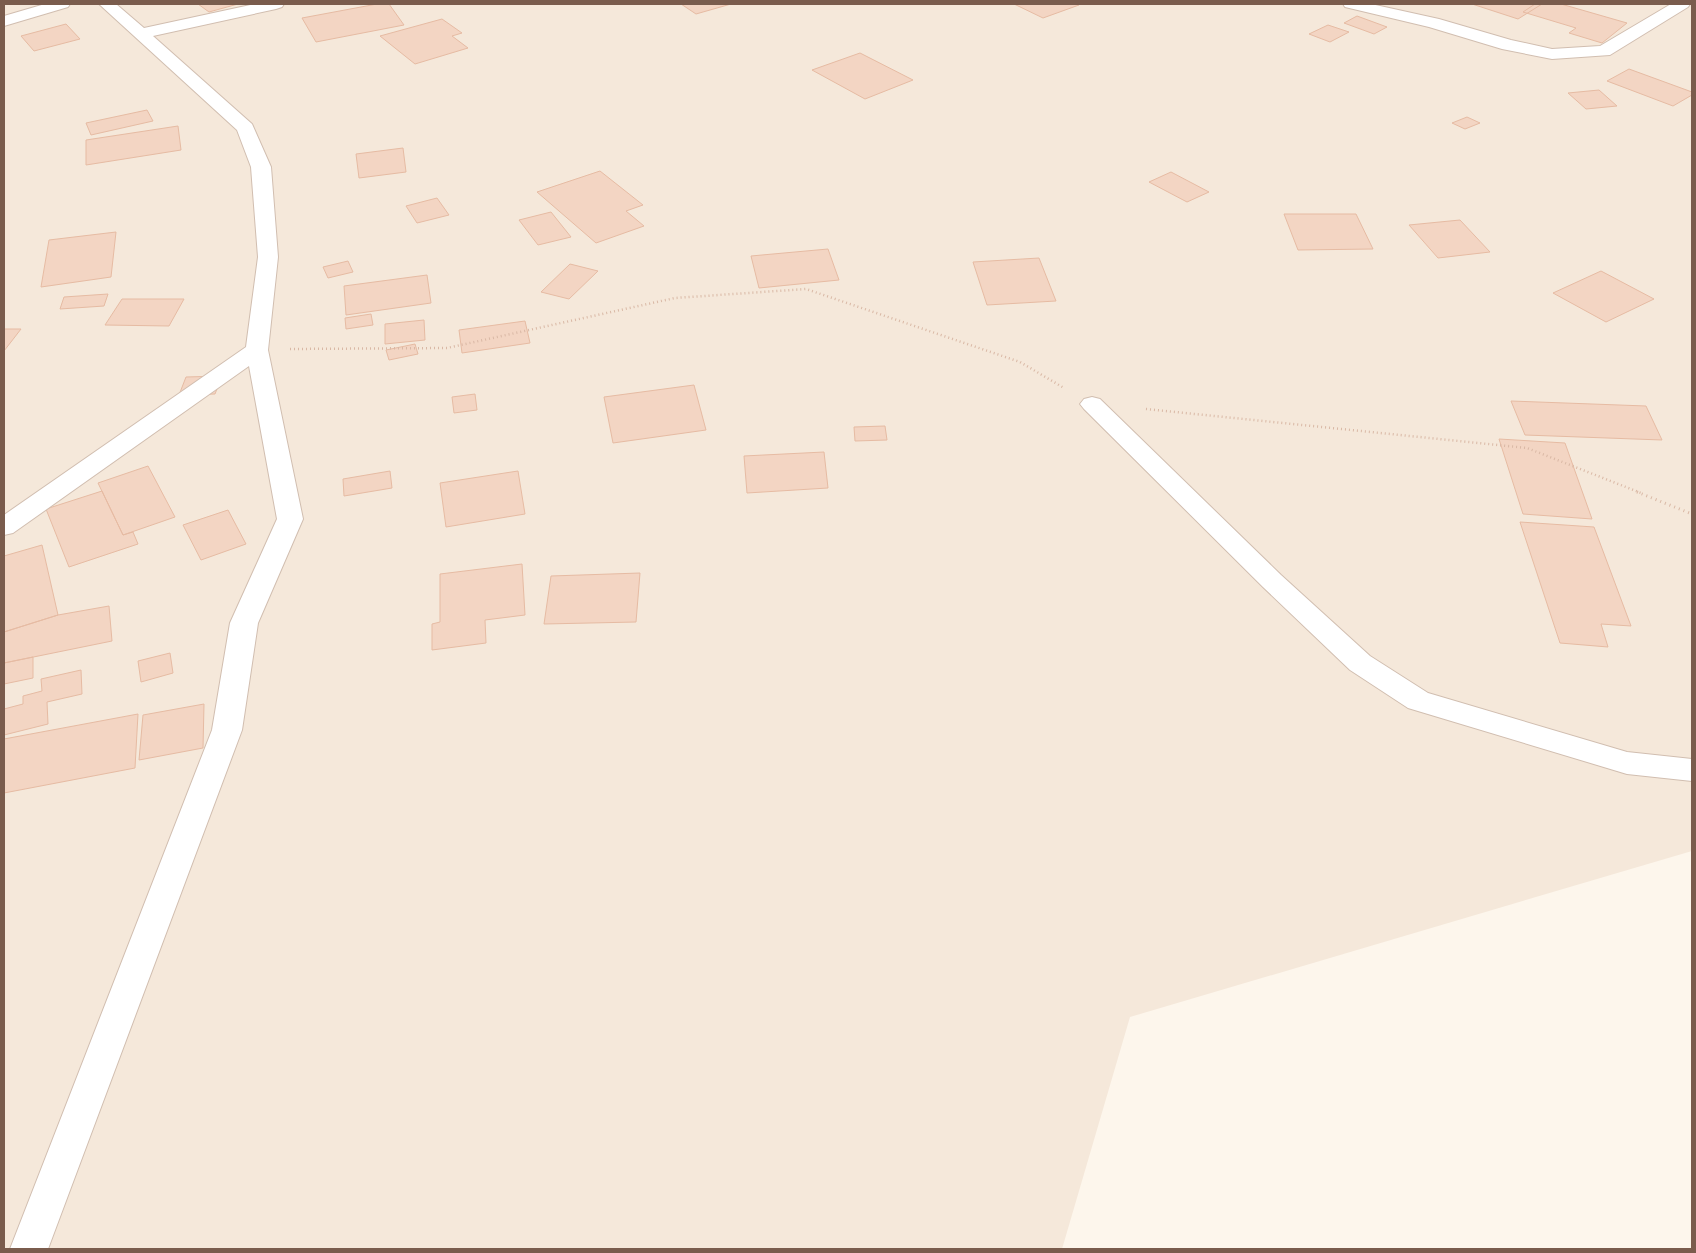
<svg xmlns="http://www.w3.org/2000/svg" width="1696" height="1253" viewBox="0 0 1696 1253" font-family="Arial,sans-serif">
	<rect width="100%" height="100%" fill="#fdf6ec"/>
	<!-- residential -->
	<path fill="#f5e8da" d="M 4,4 L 1692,4 L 1692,851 L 1130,1017 L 1062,1249 L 4,1249 Z"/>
	<!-- building -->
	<path fill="#f3d5c3" stroke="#e6bba3" d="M 198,4 L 238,4 L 209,12 Z
		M 377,4 L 389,4 L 404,25 L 316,42 L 302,18 Z
		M 681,4 L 731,4 L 696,14 Z
		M 1014,4 L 1077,4 L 1079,5 L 1043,18 Z
		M 1472,4 L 1542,4 L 1518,19 Z
		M 1535,4 L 1561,4 L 1627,23 L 1602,43 L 1569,33 L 1576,28 L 1523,12 Z
		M 1357,16 L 1387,27 L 1374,34 L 1344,23 Z
		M 442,19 L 462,33 L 452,36 L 468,48 L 415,64 L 380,36 Z
		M 66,24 L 80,39 L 34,51 L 21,36 Z
		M 1328,25 L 1349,32 L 1330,42 L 1309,34 Z
		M 860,53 L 913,80 L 865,99 L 812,70 Z
		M 1629,69 L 1692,92 L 1692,95 L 1673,106 L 1607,81 Z
		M 1599,90 L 1617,106 L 1586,109 L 1568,93 Z
		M 147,110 L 153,121 L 91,135 L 86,123 Z
		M 1467,117 L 1480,123 L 1465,129 L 1452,123 Z
		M 178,126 L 181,150 L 86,165 L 86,140 Z
		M 403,148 L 406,172 L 359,178 L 356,154 Z
		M 600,171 L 643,205 L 626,211 L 644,226 L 596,243 L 537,192 Z
		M 1171,172 L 1209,192 L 1187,202 L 1149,182 Z
		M 437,198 L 449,215 L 417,223 L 406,206 Z
		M 551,212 L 571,237 L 538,245 L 519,220 Z
		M 1284,214 L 1356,214 L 1373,249 L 1298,250 Z
		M 1460,220 L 1490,252 L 1438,258 L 1409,225 Z
		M 116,232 L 111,277 L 41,287 L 49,240 Z
		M 828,249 L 839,280 L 759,288 L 751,256 Z
		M 1039,258 L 1056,301 L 987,305 L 973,262 Z
		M 348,261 L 353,272 L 328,278 L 323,267 Z
		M 570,264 L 598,271 L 569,299 L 541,292 Z
		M 1601,271 L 1654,299 L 1606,322 L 1553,293 Z
		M 427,275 L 431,303 L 346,315 L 344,286 Z
		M 108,294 L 104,306 L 60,309 L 64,297 Z
		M 122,299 L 184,299 L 169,326 L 105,325 Z
		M 371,314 L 373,325 L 346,329 L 345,318 Z
		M 424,320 L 425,340 L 385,344 L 385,324 Z
		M 525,321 L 530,343 L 462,353 L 459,330 Z
		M 4,329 L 21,329 L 4,351 Z
		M 415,344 L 418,354 L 389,360 L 386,350 Z
		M 222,376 L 215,394 L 179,395 L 186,377 Z
		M 694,385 L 706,430 L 613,443 L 604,397 Z
		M 475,394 L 477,410 L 454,413 L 452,397 Z
		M 1511,401 L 1646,406 L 1662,440 L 1525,435 Z
		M 885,426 L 887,440 L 855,441 L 854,427 Z
		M 1499,439 L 1565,443 L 1592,519 L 1523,514 Z
		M 824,452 L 828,488 L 747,493 L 744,456 Z
		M 148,466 L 175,517 L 123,535 L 98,483 Z
		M 390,471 L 392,488 L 344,496 L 343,479 Z
		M 518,471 L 525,514 L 446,527 L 440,483 Z
		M 102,491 L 123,535 L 133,532 L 138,544 L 69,567 L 46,509 Z
		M 228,510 L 246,544 L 201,560 L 183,525 Z
		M 1520,522 L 1594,527 L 1631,626 L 1601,624 L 1608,647 L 1560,643 Z
		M 42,545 L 58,615 L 4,632 L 4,556 Z
		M 522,564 L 525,615 L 485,620 L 486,643 L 432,650 L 432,624 L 440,622 L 440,574 Z
		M 640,573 L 636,622 L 544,624 L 551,576 Z
		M 109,606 L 112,641 L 4,663 L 4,632 L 58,615 Z
		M 170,653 L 173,673 L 141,682 L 138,661 Z
		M 33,657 L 33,678 L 4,684 L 4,663 Z
		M 81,670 L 82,694 L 47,702 L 48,724 L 4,735 L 4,709 L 23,704 L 23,696 L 42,691 L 41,679 Z
		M 204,704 L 203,748 L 139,760 L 143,715 Z
		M 138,714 L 135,768 L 4,793 L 4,739 Z"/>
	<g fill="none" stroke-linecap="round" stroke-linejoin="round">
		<defs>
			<path id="street" d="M 45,4 L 70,4 L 68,7 L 4,26 L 4,16 Z
				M 99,4 L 116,4 L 144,28 L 255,4 L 284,4 L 282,7 L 276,9 L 153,36 L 252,124 L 271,167 L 278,257 L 268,350 L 303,519 L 258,623 L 242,730 L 48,1249 L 10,1249 L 212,730 L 230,623 L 277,519 L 249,366 L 13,533 L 4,535 L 4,515 L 246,347 L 258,257 L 251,167 L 237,130 Z
				M 1343,4 L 1371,4 L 1439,19 L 1511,40 L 1552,49 L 1600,46 L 1671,4 L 1690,4 L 1688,7 L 1610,55 L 1552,59 L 1502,49 L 1429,27 L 1345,7 Z
				M 1092,397 L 1100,399 L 1281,575 L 1370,656 L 1428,693 L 1627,752 L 1692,759 L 1692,781 L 1627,774 L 1408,708 L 1350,670 L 1263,587 L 1084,409 L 1080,404 L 1084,399 Z"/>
		</defs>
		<!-- street casing -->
		<use href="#street" stroke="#d1beb0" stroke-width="2"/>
		<!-- path-far1 -->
		<path stroke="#d9b8a5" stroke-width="2.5" stroke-dasharray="1 3" stroke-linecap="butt" d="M 290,349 L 447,348 L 675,298 L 806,289 L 1020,362 L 1064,388
			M 1146,409 L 1527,448 L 1641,493"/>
		<!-- path -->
		<path stroke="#d9b8a5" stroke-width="3" stroke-dasharray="1 4" stroke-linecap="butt" d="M 1637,492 L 1692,514"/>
		<!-- street -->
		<use href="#street" fill="#fff" fill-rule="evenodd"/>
	</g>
	<!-- border -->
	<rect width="1696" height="1253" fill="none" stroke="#7a5c4d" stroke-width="10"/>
</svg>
